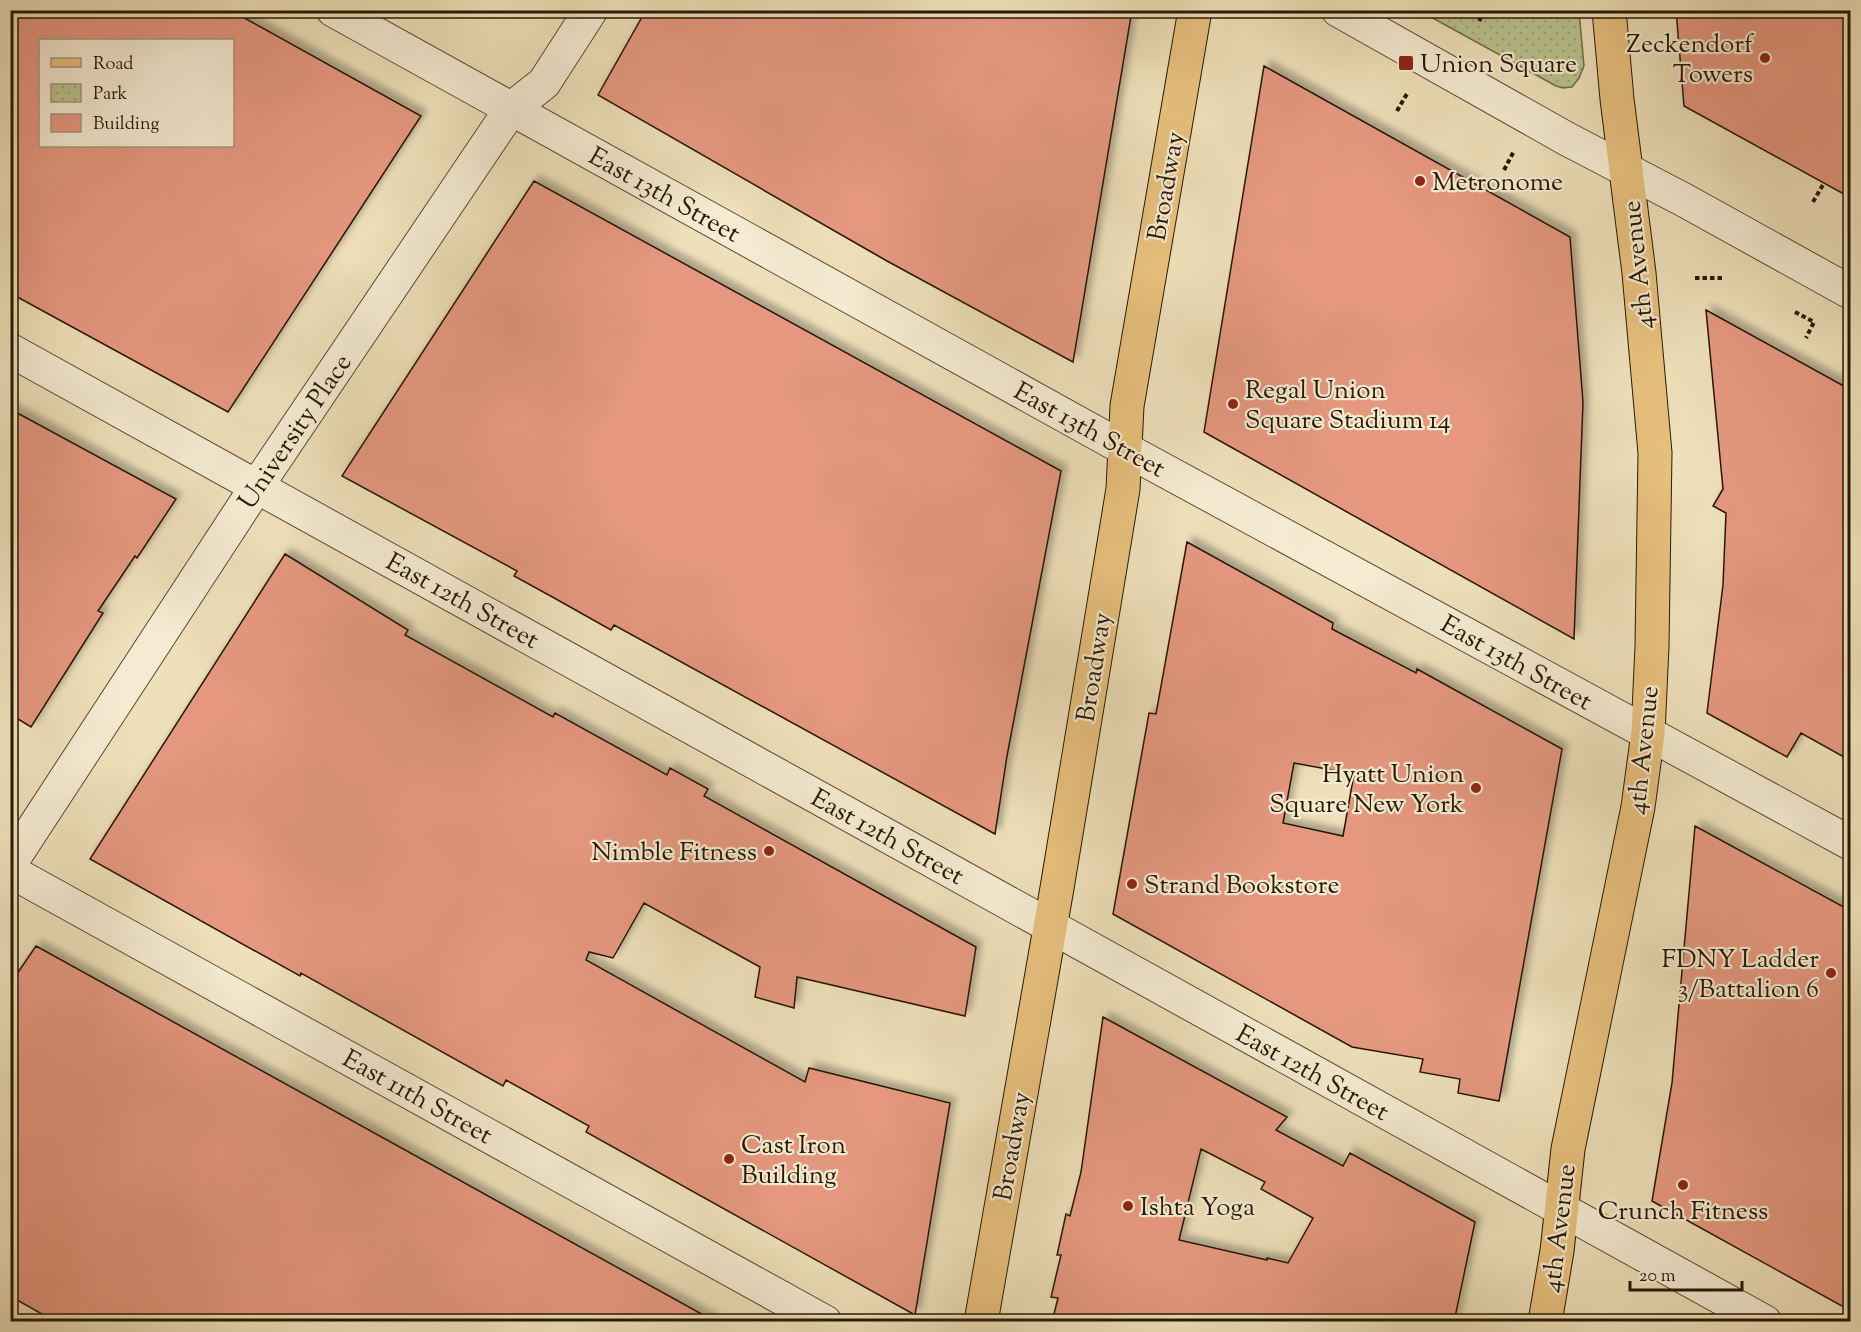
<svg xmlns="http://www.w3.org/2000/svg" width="1861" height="1332" viewBox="0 0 1861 1332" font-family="'Sorts Mill Goudy',serif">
	<defs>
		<pattern id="park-dots" width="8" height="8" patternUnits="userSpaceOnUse" patternTransform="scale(1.5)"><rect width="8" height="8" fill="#b9c28f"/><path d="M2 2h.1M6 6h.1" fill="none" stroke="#9fa67a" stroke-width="1.8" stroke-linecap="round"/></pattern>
		<filter id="shadow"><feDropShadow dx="5.5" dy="-5.5" stdDeviation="3" flood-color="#0004"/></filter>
	</defs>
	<rect width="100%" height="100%" fill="#eee0ba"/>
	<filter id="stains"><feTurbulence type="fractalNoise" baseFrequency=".00333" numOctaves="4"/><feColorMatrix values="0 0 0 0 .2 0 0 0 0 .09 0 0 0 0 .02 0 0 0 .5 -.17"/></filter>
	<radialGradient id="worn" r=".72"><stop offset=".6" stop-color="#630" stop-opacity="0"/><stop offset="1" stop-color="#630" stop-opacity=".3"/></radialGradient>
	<!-- park -->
	<path fill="url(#park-dots)" stroke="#706d4a" stroke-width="1.5" d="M 1420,11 L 1579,11 L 1584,66 L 1579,78 L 1572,87 L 1563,88 L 1556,86 Z"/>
	<!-- building -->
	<path fill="#e5987f" stroke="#271804" stroke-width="1.5" fill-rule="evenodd" filter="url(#shadow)" d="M 10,10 L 230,10 L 421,116 L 228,412 L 10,293 ZM 40,40 L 232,40 L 232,146 L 40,146 Z
		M 646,10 L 1132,10 L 1073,362 L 887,261 L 598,95 Z
		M 1676,10 L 1851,10 L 1851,198 L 1684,106 Z
		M 1264,66 L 1570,237 L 1583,402 L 1574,639 L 1204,432 Z
		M 534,181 L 1061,471 L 1007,756 L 995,834 L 614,625 L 611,630 L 556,599 L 514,576 L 517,571 L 342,476 Z
		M 1706,310 L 1851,390 L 1851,761 L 1801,733 L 1787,757 L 1707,713 L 1723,585 L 1726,513 L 1713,506 L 1723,489 Z
		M 10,409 L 176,499 L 137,558 L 135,556 L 98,611 L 103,613 L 31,727 L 10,714 Z
		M 1187,542 L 1333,623 L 1332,629 L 1416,673 L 1417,669 L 1562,749 L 1499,1101 L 1458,1093 L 1460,1079 L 1420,1072 L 1423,1059 L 1352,1047 L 1113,914 L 1149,713 L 1156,714 ZM 1294,763 L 1354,774 L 1343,836 L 1283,823 Z
		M 285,554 L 408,630 L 405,635 L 553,717 L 555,713 L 667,775 L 670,768 L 708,789 L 704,796 L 976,947 L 965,1016 L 797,977 L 794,1008 L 755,997 L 760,967 L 644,903 L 613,958 L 589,952 L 586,960 L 805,1082 L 809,1068 L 950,1103 L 915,1315 L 586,1132 L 589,1126 L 506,1080 L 503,1086 L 301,973 L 300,976 L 90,859 Z
		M 1695,826 L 1851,911 L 1851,1311 L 1652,1201 L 1672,1083 Z
		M 36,946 L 378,1135 L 716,1322 L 56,1322 L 10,1296 L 10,984 Z
		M 1103,1017 L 1287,1117 L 1276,1130 L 1343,1166 L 1350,1153 L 1475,1222 L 1454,1322 L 1052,1322 L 1058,1298 L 1051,1297 L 1061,1255 L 1057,1255 L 1066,1214 L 1070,1216 L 1081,1172 ZM 1201,1149 L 1265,1182 L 1261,1189 L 1313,1218 L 1288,1263 L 1267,1258 L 1267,1260 L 1179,1240 Z"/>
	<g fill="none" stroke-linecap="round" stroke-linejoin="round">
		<defs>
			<path id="minor" d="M 333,10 L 1125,449 L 1850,843
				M 1338,10 L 1567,139 L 1684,200 L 1850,292
				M 10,350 L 1765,1322
				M 10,864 L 257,486 L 511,109 L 544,83 L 591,10
				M 10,871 L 825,1322"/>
			<path id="major" d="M 981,1322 L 1057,888 L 1123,489 L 1127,406 L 1195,10
				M 1545,1322 L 1557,1251 L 1568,1149 L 1638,807 L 1648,733 L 1652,646 L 1655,453 L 1639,273 L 1617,99 L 1609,10"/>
		</defs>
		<!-- minor casing -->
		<use href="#minor" stroke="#594a32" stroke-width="35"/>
		<!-- major casing -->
		<use href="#major" stroke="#271804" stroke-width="35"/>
		<!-- path -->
		<path stroke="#271804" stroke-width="4" stroke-dasharray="4.5 3" stroke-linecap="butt" d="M 1479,21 L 1485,10
			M 1397,111 L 1408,92
			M 1504,170 L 1514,151
			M 1813,202 L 1824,183
			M 1695,278 L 1722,278
			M 1795,312 L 1814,322 L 1806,338"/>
		<!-- minor -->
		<use href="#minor" stroke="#f4ebd2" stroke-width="33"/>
		<!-- major -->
		<use href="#major" stroke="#e7c07d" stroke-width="33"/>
	</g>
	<!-- markers -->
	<g fill="#8f2418" stroke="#f4ebd2" stroke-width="2">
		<circle cx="1765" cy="58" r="6"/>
		<rect x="1398" y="55" width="16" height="16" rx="3"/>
		<circle cx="1420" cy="181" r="6"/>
		<circle cx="1233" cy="404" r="6"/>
		<circle cx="1476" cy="788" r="6"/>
		<circle cx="769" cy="851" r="6"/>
		<circle cx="1132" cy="884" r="6"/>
		<circle cx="1831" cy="973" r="6"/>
		<circle cx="729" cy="1159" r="6"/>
		<circle cx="1683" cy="1185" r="6"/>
		<circle cx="1128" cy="1206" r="6"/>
	</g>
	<g text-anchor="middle" stroke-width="4.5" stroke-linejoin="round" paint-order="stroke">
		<!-- poi labels -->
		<g font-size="26" fill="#271804" stroke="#f4ebd2" text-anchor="start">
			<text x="1753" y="52" text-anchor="end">Zeckendorf<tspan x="1753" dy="30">Towers</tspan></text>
			<text x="1420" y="72">Union Square</text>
			<text x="1432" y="190">Metronome</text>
			<text x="1245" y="398">Regal Union<tspan x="1245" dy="30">Square Stadium 14</tspan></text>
			<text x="1464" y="782" text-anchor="end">Hyatt Union<tspan x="1464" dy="30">Square New York</tspan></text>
			<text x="757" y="860" text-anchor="end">Nimble Fitness</text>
			<text x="1144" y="893">Strand Bookstore</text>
			<text x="1819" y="967" text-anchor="end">FDNY Ladder<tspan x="1819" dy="30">3/Battalion 6</tspan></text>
			<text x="741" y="1153">Cast Iron<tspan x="741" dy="30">Building</tspan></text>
			<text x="1140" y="1215">Ishta Yoga</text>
			<text x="1683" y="1219" text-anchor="middle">Crunch Fitness</text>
		</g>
		<!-- street labels -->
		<g font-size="26" fill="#271804" stroke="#f4ebd2">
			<text transform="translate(1165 186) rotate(-80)" y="9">Broadway</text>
			<text transform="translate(665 194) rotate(29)" y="9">East 13th Street</text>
			<text transform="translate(1637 265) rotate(-96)" y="9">4th Avenue</text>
			<text transform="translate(1090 429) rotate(29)" y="9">East 13th Street</text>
			<text transform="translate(294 431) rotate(-56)" y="9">University Place</text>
			<text transform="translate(463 600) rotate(29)" y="9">East 12th Street</text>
			<text transform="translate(1517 662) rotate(29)" y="9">East 13th Street</text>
			<text transform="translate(1093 667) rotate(-81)" y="9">Broadway</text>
			<text transform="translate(1642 750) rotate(-84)" y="9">4th Avenue</text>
			<text transform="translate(888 836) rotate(29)" y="9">East 12th Street</text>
			<text transform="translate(1313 1072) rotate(29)" y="9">East 12th Street</text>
			<text transform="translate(418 1096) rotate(29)" y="9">East 11th Street</text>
			<text transform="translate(1011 1146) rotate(-80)" y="9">Broadway</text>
			<text transform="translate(1558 1228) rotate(-83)" y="9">4th Avenue</text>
		</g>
	</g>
	<!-- margin -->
	<rect width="1861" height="1332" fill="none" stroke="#eee0ba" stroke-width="36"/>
	<rect x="12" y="12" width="1837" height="1308" fill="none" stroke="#271804" stroke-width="3"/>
	<rect x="18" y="18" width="1825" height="1296" fill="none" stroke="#271804" stroke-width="1.5"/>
	<!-- legend -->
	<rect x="39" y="39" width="195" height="108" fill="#f4ebd2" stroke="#a29780" stroke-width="1.5"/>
	<rect x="51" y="58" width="30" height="9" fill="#e7c07d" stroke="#a29780" stroke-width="1.5"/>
	<text x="93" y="69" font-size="18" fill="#271804">Road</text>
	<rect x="51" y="84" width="30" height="18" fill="url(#park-dots)" stroke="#a29780" stroke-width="1.5"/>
	<text x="93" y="99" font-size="18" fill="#271804">Park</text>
	<rect x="51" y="114" width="30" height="18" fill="#e5987f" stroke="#a29780" stroke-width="1.5"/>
	<text x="93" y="129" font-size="18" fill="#271804">Building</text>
	<!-- scale -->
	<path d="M1630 1281v9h112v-9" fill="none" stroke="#271804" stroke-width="3"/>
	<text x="1639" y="1281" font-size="18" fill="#271804" stroke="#f4ebd2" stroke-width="4.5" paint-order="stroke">20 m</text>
	<rect width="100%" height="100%" filter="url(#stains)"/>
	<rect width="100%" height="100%" fill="url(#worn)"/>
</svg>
